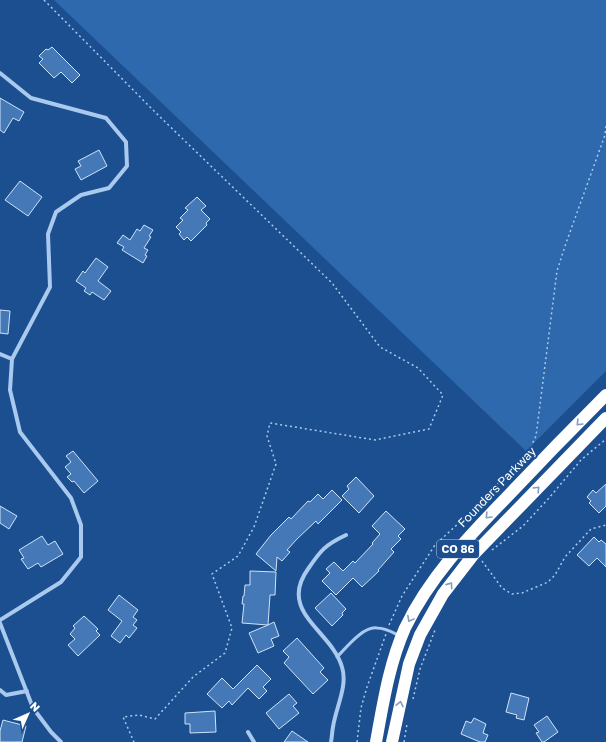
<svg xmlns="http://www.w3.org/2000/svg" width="606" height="742" viewBox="0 0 606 742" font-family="'Golos Text',sans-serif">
	<rect width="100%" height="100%" fill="#1b4f8f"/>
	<!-- green -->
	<path fill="#2e69ad" d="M 54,0 L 606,0 L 606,371 L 526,451 Z"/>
	<!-- building -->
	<path fill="#4478b7" stroke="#cfe3fa" d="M 52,47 L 80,75 L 72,83 L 61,72 L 54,78 L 39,63 L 43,59 L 39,56 L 46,49 L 48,50 Z
		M 0,98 L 24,112 L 19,121 L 13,118 L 4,133 L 0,130 Z
		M 99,150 L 107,166 L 81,180 L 75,169 L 81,166 L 78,161 Z
		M 20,181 L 42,197 L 28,216 L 5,200 Z
		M 197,197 L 206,206 L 201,210 L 210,219 L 206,223 L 207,225 L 191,241 L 187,237 L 184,240 L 179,234 L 181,232 L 176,227 L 183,220 L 180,218 L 188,210 L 185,208 Z
		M 144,225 L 153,230 L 149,236 L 151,237 L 144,248 L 148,250 L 145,255 L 147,256 L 143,263 L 122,250 L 124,247 L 117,243 L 123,235 L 130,240 L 137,229 L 140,231 Z
		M 96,258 L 108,267 L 98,281 L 111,291 L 104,300 L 92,292 L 90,295 L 84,291 L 86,288 L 76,281 L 83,271 L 85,273 Z
		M 0,310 L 10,311 L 8,334 L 0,333 Z
		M 73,451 L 98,481 L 84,493 L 74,481 L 72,482 L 67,477 L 71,474 L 65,467 L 71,462 L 66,456 Z
		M 356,477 L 374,496 L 359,513 L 342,496 L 349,489 L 347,486 Z
		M 606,484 L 606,506 L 599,513 L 589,503 L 591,501 L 587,497 L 593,490 L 596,493 Z
		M 332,490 L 342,500 L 318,524 L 316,521 L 297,539 L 287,550 L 290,552 L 282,561 L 277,557 L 276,571 L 256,554 L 271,535 L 289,517 L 291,519 L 308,501 L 310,502 L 318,494 L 323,499 Z
		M 0,506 L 17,516 L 9,529 L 0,523 Z
		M 386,511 L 405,529 L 398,536 L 401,539 L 391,549 L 394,552 L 378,570 L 379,571 L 362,587 L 353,578 L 336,595 L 322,581 L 330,573 L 326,569 L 334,562 L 343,571 L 353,561 L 355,563 L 373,544 L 372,543 L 380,534 L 372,526 Z
		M 42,536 L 48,545 L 55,541 L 63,554 L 41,567 L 38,563 L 28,569 L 21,559 L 24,558 L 19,550 Z
		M 594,537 L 599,542 L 601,540 L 606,544 L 606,567 L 597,558 L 589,566 L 577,555 Z
		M 250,571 L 276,572 L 275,595 L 270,595 L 268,625 L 274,622 L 279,636 L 271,639 L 274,646 L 258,653 L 249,633 L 268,625 L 242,623 L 244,604 L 242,604 L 243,596 L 244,596 L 245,585 L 250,585 Z
		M 331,593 L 346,609 L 342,613 L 343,615 L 332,626 L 315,608 Z
		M 119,595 L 138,610 L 133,617 L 137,620 L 133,625 L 137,628 L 129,638 L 126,635 L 120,643 L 111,636 L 122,621 L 108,610 Z
		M 84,616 L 98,629 L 96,631 L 100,635 L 78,656 L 68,645 L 75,639 L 70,634 L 75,628 L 73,626 Z
		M 297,638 L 324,668 L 320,672 L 328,680 L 313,694 L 284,663 L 289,657 L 283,651 Z
		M 257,665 L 271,679 L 263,687 L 267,691 L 259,699 L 248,688 L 232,705 L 229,701 L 222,708 L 207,694 L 222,678 L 233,689 Z
		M 511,693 L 529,698 L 524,720 L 516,718 L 517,715 L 506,712 Z
		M 289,694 L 297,703 L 293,706 L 299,713 L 279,729 L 266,713 Z
		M 215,711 L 216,732 L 190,733 L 190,724 L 185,724 L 185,713 Z
		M 547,716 L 558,732 L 544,742 L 542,742 L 536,733 L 539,732 L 534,725 Z
		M 474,718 L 486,724 L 483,733 L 488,735 L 485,742 L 480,742 L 461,734 L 466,721 L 471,723 Z
		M 3,720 L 26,726 L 22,742 L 0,742 L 0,731 Z
		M 292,731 L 308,742 L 284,742 Z"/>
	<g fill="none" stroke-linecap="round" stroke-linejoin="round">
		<!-- path -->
		<path stroke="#a9c9ee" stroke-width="1.5" stroke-dasharray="2 3" stroke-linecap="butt" d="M 44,0 L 156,113 L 332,283 L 380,347 L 418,368 L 443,395 L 429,429 L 375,440 L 270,423 L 267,436 L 276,464 L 254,527 L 238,556 L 212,574 L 232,628 L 225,653 L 193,677 L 155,719 L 139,715 L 123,717 L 134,742
			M 492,550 L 523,526 L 549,498 L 581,460 L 606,439
			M 482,561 L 502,588 L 512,594 L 522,593 L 548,582 L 555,575 L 565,557 L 591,529 L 606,525
			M 389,625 L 402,596 L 435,545 L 461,521 L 516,465 L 526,457 L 536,436 L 557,271 L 565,246 L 605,135 L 606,126
			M 413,699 L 420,669 L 435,630
			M 357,742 L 361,708 L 367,687 L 386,634
			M 404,742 L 407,724"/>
		<!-- lane -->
		<path stroke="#a9c9ee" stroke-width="3" d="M 337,657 C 346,648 363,626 377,628 C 385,628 392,632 398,635"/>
		<!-- street -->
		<path stroke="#a9c9ee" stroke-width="4" d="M 0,73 L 31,98 L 106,118 L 126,142 L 127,166 L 109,188 L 81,195 L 56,212 L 48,234 L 50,287 L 12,359 L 10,390 L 20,432 L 71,498 L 81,525 L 81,557 L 61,582 L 0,620
			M 0,354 L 12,359
			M 0,623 L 33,708 L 51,732 L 61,742
			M 0,690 L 6,695 L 27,691
			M 248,732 L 254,742
			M 331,742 C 332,737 332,732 333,727 C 336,707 348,686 342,667 C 332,631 277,612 308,569 C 321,550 325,545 346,535"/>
		<!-- highway -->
		<path stroke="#fff" stroke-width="12" d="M 376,742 C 383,704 389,664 405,628 C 429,578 467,538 505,499 C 538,464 572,429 606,395
			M 392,742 L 409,664 L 420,635 L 443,594 L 474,554 L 606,418"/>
	</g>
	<!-- one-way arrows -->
	<defs><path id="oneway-chevron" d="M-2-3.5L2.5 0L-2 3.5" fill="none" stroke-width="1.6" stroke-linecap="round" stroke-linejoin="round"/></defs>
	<g stroke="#829ec1">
		<use href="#oneway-chevron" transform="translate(579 423) rotate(134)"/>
		<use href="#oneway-chevron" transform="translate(537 489) rotate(-46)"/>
		<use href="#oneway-chevron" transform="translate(488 516) rotate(134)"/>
		<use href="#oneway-chevron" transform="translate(450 585) rotate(-55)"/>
		<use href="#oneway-chevron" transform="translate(410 619) rotate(118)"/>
		<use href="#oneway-chevron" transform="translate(400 704) rotate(-78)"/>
	</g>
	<g text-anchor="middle" stroke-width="4" stroke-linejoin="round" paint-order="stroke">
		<!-- shield labels -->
		<rect fill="#1b4f8f" stroke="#bbcadd" stroke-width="1" x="437" y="540" width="42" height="18" rx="3"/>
		<g font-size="11" font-weight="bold" fill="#fff">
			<text x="458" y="553">CO 86</text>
		</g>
		<!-- street labels -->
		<g font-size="12" fill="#fff" stroke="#1b4f8f">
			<text transform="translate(497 487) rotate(-46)" y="4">Founders Parkway</text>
		</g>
	</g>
	<!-- north arrow -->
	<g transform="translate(28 714) rotate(45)" stroke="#1b4f8f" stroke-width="3" paint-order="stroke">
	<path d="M0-3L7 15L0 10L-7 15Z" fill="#ffffff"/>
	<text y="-6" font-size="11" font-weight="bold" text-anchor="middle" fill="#ffffff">N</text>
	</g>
</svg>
